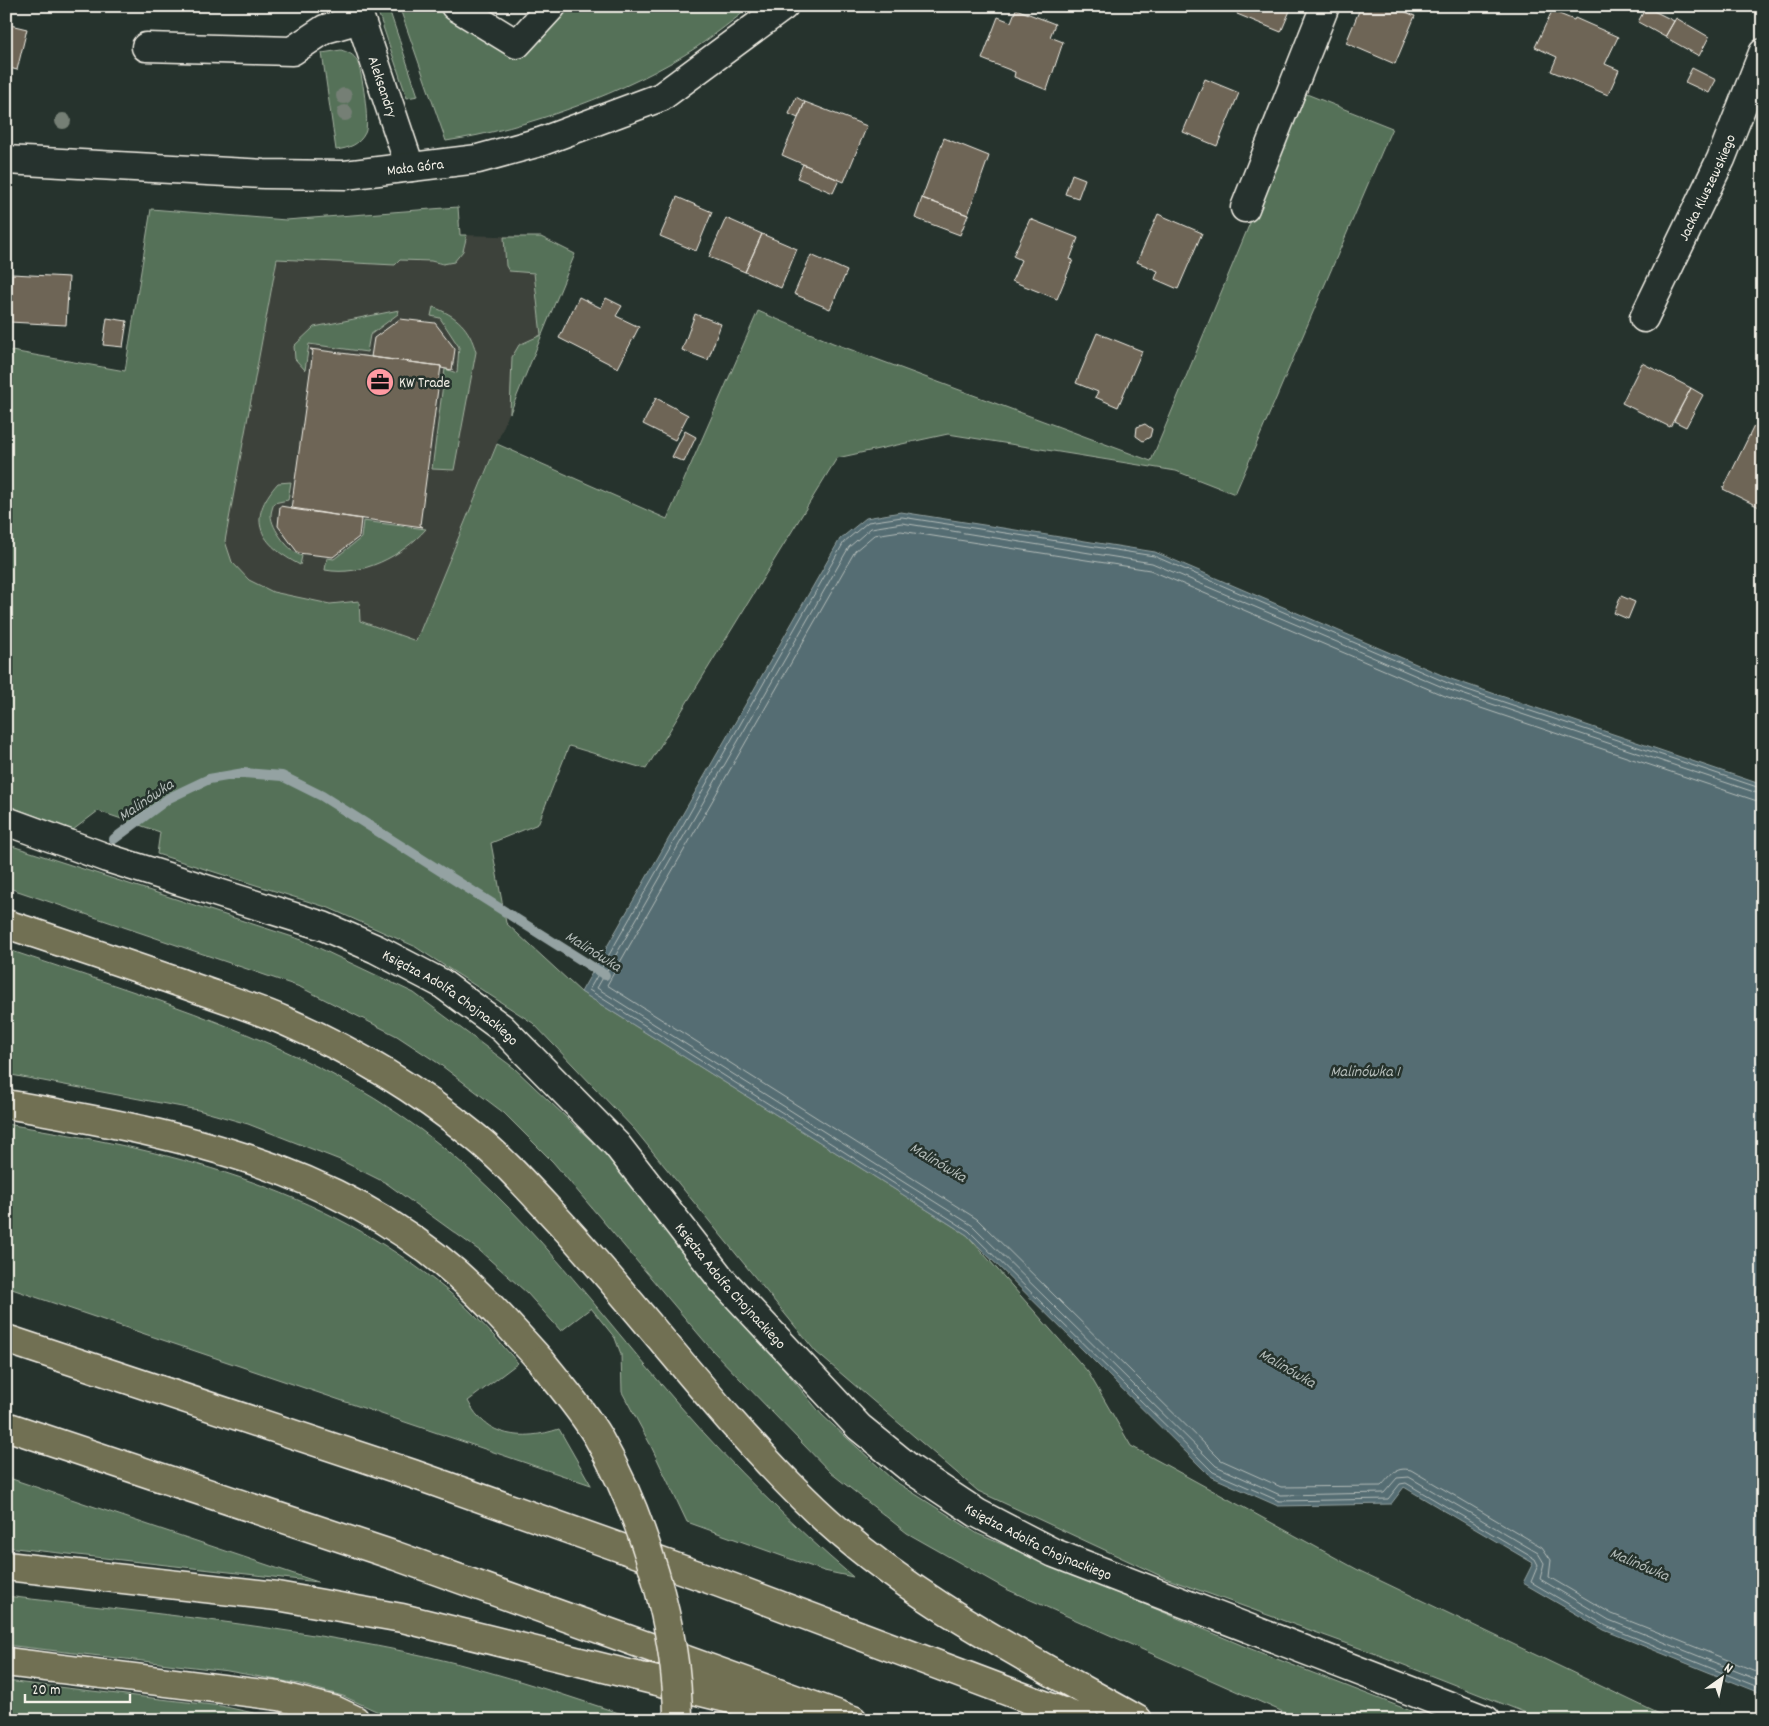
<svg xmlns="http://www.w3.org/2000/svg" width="1769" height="1726" viewBox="0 0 1769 1726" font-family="Dekko,sans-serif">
	<rect width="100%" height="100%" fill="#26332d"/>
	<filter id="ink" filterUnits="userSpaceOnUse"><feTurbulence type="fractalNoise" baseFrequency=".02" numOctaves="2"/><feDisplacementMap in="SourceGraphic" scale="10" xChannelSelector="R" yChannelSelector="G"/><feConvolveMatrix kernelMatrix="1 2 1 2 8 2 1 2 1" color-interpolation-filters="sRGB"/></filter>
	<g filter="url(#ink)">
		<!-- built -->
		<path fill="#3c423a" d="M 458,207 L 461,235 L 541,237 L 541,335 L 416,641 L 360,621 L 204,583 L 286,220 Z"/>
		<!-- green -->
		<path fill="#547159" stroke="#a4b1a0" d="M 376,6 L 388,6 L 418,96 L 407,98 Z
			M 399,6 L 431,6 L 515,60 L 569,6 L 752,6 C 733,20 716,34 697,47 C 629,92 526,129 446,141 Z
			M 341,50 C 347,52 354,54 357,61 C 362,70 370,125 365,133 C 359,145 349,148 336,150 L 322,53 Z
			M 1304,93 L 1392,128 L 1235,494 L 1176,471 L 948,434 L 837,458 L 646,769 L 569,746 L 538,824 L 491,843 L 506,923 L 581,992 L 967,1235 L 1088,1372 L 1131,1446 L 1360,1571 L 1672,1720 L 1544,1720 L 1376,1654 L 1165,1578 L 978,1491 L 816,1352 L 635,1130 L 533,1023 L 414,946 L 329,908 L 157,854 L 160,832 L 98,811 L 73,830 L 6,805 L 6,350 L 125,371 L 151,209 L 286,220 L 458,207 L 460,235 L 467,235 L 463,251 L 454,262 L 443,264 L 431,261 L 400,260 L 395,265 L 277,259 L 225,541 L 232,562 L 249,580 L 273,592 L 330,604 L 359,601 L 360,621 L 416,641 L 497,444 L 667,519 L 758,311 L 833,343 L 1151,461 Z
			M 504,237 L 541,237 L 575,254 L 510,413 L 512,357 L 519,345 L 541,335 L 534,273 L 509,271 L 506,266 Z
			M 433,307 C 457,316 469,327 476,352 L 454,470 L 432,469 L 445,369 L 457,373 L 459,347 L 440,318 L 431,316 Z
			M 399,310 L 398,314 L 370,335 L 367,352 L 309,344 L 305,370 L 295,359 L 294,346 L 314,327 Z
			M 291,482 L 288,500 L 274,503 C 273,507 271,511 271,515 C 271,528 290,553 302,556 L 300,565 C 260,544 245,520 278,483 Z
			M 363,521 L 426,529 C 402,556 362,577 325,570 L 327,558 L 334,559 L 361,538 Z
			M 6,844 L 302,940 L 414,993 L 514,1068 L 603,1152 L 646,1201 L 822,1415 L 893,1480 L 978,1534 L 1246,1647 L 1434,1720 L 1301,1720 L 1006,1589 L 907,1533 L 831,1473 L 712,1350 L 553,1162 L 504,1113 L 438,1063 L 397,1036 L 300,987 L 6,887 Z
			M 6,949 C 148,997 300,1040 421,1130 C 523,1206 597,1311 680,1406 C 733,1467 791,1524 853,1577 L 824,1571 L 687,1522 L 650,1444 L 622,1392 L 621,1354 L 615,1338 L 591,1308 L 561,1331 L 527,1293 L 480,1251 L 386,1183 L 340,1160 L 248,1124 L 198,1110 L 6,1074 Z
			M 6,1124 C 168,1150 320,1185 449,1292 C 474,1313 496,1338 518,1363 L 468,1401 C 486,1438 523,1441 559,1429 L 591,1485 L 6,1287 Z
			M 6,1477 L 318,1582 L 6,1547 Z
			M 6,1596 C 148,1613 290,1626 430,1657 C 501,1673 570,1697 640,1720 L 396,1720 L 343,1696 L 299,1684 L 228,1671 L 6,1645 Z
			M 6,1681 L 221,1706 L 286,1720 L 6,1720 Z"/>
		<!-- water -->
		<path fill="#546d73" stroke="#94a2a2" d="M 901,512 L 1155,552 L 1451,679 L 1763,785 L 1763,1694 L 1604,1630 L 1523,1583 L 1533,1563 L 1404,1487 L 1391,1504 L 1278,1506 L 1210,1476 L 967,1235 L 581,992 L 840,539 L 866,518 Z"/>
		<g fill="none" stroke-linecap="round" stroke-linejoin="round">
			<!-- shore -->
			<path stroke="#b4bcb9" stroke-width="1" d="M 1763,789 L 1450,684 L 1154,556 L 902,517 L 868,522 L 844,542 L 589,990 L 969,1231 L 1213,1472 L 1279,1501 L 1388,1499 L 1400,1484 L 1406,1483 L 1535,1559 L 1538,1565 L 1531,1582 L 1606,1626 L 1763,1689
				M 1763,795 L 1447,689 L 1152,563 L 902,523 L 871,528 L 849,547 L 597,988 L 973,1226 L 1216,1466 L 1280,1495 L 1384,1493 L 1397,1478 L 1409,1477 L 1538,1553 L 1544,1563 L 1540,1579 L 1609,1620 L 1763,1682
				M 1763,803 L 1445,696 L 1150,570 L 901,531 L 874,535 L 855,551 L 607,985 L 977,1219 L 1221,1460 L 1281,1487 L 1381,1486 C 1391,1476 1395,1466 1411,1470 L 1542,1547 L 1551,1560 L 1549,1577 L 1612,1614 L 1763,1674"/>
			<!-- stream -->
			<path stroke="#94a2a2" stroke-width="10" d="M 114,839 L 169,798 L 209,779 L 244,773 L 282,776 L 322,796 L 605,975"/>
		</g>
		<!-- building -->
		<path fill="#6e6557" stroke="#f4f1e8" d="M 1240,6 L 1292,6 L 1281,32 L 1237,14 Z
			M 1361,6 L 1392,6 L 1415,16 L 1395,64 L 1346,43 Z
			M 1646,7 L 1674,21 L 1665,37 L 1638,22 Z
			M 1016,9 L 1055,24 L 1050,37 L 1063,42 L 1047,90 L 1014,77 L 1015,72 L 982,59 L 998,17 L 1011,22 Z
			M 1552,11 L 1574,20 L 1575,18 L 1618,37 L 1605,64 L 1619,70 L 1608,95 L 1551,71 L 1557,57 L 1535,47 Z
			M 1676,18 L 1709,37 L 1699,56 L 1665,37 Z
			M 6,24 L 27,29 L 17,70 L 6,67 Z
			M 1692,68 L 1716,80 L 1709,93 L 1685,82 Z
			M 1205,79 L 1239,93 L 1217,146 L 1183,132 Z
			M 796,97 L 805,102 L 798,118 L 789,114 Z
			M 805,102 L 867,126 L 844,182 L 782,155 Z
			M 944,138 L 989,156 L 968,215 L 922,198 Z
			M 803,164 L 839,180 L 833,193 L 797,178 Z
			M 1072,174 L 1085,179 L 1078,198 L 1065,194 Z
			M 677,197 L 712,212 L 696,251 L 660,236 Z
			M 922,198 L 968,215 L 960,235 L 915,218 Z
			M 1158,214 L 1202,233 L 1178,289 L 1155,279 L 1158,271 L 1137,262 Z
			M 726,218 L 762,234 L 745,272 L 709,257 Z
			M 1030,219 L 1078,238 L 1070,259 L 1073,260 L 1057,299 L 1012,281 L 1021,260 L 1013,256 Z
			M 762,234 L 797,249 L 781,288 L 745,272 Z
			M 811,255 L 847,271 L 830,309 L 794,294 Z
			M 12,274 L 69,277 L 66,325 L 9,322 Z
			M 579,297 L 601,308 L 606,298 L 622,306 L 616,316 L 639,327 L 618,368 L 559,338 Z
			M 695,314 L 721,324 L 708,360 L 682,350 Z
			M 107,318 L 127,321 L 123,347 L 103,345 Z
			M 400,319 L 435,323 L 455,349 L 452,370 L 441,368 L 441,366 L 371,357 L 374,338 Z
			M 1097,333 L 1142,351 L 1118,407 L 1095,397 L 1098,392 L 1076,383 Z
			M 310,349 L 441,366 L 420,525 L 423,527 L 291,509 L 313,351 Z
			M 1642,363 L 1691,388 L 1670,427 L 1622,403 Z
			M 1691,388 L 1703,395 L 1686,427 L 1674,421 Z
			M 656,398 L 688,415 L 675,440 L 643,424 Z
			M 1145,424 L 1152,429 L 1150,437 L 1143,441 L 1136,436 L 1137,427 Z
			M 1754,426 L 1763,431 L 1763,509 L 1723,489 Z
			M 685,431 L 696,437 L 684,462 L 672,457 Z
			M 280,506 L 361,519 L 359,537 L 333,557 L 298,553 L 278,526 Z
			M 1621,596 L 1635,602 L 1628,619 L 1614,613 Z"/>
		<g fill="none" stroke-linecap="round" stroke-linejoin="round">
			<defs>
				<g id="minor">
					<path id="s1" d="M 356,6 L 410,167"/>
					<path d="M 455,6 L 517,44 L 552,6"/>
					<path d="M 146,47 L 292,51 L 325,29 L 360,19"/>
					<path id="s2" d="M 6,160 L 264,174 L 345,175 L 478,159 L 540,142 L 661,97 L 784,6"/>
					<path d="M 1245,208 L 1325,6"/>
					<path id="s3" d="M 1644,318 L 1721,159 L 1763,53"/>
					<path id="s4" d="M 6,821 L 107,858 L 323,926 L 376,949 L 441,983 L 502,1028 L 617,1145 L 722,1280 L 859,1427 L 912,1470 L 977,1513 L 1054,1553 L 1486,1720"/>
				</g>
				<path id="highway" d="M 6,924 C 65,943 123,963 181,983 C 216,996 253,1007 287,1022 C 353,1051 418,1090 474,1136 C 505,1161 532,1192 559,1221 C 642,1311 715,1411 803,1498 C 898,1593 1022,1655 1138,1720
					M 6,1104 C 167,1132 330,1162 457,1274 C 487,1301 514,1331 541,1361
					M 6,1339 L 413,1474 L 720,1583 L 1084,1720
					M 6,1426 L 396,1556 L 853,1720
					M 6,1566 L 277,1596 L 402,1618 L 742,1702 L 785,1709
					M 6,1662 L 279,1696 L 334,1710 L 355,1720"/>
			</defs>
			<!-- minor casing -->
			<use href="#minor" stroke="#f4f1e8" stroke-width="31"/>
			<!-- highway casing -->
			<use href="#highway" stroke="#f4f1e8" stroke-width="31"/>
			<!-- minor -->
			<use href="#minor" stroke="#26332d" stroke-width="28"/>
			<!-- highway -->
			<use href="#highway" stroke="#716f52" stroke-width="28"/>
			<defs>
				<path id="highway-bridge" d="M 541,1361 C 561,1386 582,1410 598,1437 C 643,1516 678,1629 678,1720"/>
			</defs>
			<!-- highway-bridge casing -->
			<use href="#highway-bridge" stroke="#f4f1e8" stroke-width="31" stroke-linecap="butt"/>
			<!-- highway-bridge -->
			<use href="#highway-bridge" stroke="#716f52" stroke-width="28"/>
		</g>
		<!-- trees -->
		<g fill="#747f74">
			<circle cx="344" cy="96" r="8"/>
			<circle cx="345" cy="113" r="8"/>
			<circle cx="63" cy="121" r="8"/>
		</g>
	</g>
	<!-- icons -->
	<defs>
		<symbol id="office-disc" viewBox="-11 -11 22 22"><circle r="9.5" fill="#ff9aa2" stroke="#26332d"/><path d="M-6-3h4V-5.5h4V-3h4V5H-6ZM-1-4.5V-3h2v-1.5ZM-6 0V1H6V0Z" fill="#111"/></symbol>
	</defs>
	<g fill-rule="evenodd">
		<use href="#office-disc" x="364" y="366" width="32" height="32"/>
	</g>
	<g text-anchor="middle" stroke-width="5" stroke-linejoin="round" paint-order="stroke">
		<!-- street labels -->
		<g font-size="15" fill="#f4f1e8" stroke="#26332d">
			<text dy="5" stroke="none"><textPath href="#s1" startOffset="85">Aleksandry</textPath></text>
			<text dy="5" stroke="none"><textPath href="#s2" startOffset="410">Mała Góra</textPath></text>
			<text dy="5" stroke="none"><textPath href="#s3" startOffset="145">Jacka Kluszewskiego</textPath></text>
			<text dy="5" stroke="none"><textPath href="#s4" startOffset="481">Księdza Adolfa Chojnackiego</textPath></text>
			<text dy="5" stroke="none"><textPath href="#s4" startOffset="886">Księdza Adolfa Chojnackiego</textPath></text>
			<text dy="5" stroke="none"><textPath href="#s4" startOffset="1291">Księdza Adolfa Chojnackiego</textPath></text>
		</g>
		<!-- poi labels -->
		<g font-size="15" fill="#f4f1e8" stroke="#26332d" text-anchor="start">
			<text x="399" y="387">KW Trade</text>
		</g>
		<!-- water labels -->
		<g font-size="16" font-style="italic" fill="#b4bcb9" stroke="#26332d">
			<text transform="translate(145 799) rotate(-34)" y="6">Malinówka</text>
			<text transform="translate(594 950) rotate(32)" y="6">Malinówka</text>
			<text x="1365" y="1076">Malinówka 1</text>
			<text transform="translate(939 1161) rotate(31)" y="6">Malinówka</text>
			<text transform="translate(1288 1367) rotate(30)" y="6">Malinówka</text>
			<text transform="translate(1640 1563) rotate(23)" y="6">Malinówka</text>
		</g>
	</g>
	<!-- margin -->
	<rect width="1769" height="1726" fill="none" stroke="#26332d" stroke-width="25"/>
	<rect x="12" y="12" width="1744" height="1701" fill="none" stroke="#f4f1e8" stroke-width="2" filter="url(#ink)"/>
	<!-- north arrow -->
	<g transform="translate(1722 1678) rotate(33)" stroke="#26332d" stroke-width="4" paint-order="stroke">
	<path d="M0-4L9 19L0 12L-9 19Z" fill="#f4f1e8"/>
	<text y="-8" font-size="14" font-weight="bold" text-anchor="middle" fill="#f4f1e8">N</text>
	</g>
	<!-- scale -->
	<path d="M25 1694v8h105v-8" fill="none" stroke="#f4f1e8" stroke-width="2.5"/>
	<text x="32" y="1694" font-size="15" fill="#f4f1e8" stroke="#26332d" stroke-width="4" paint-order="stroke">20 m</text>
</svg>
